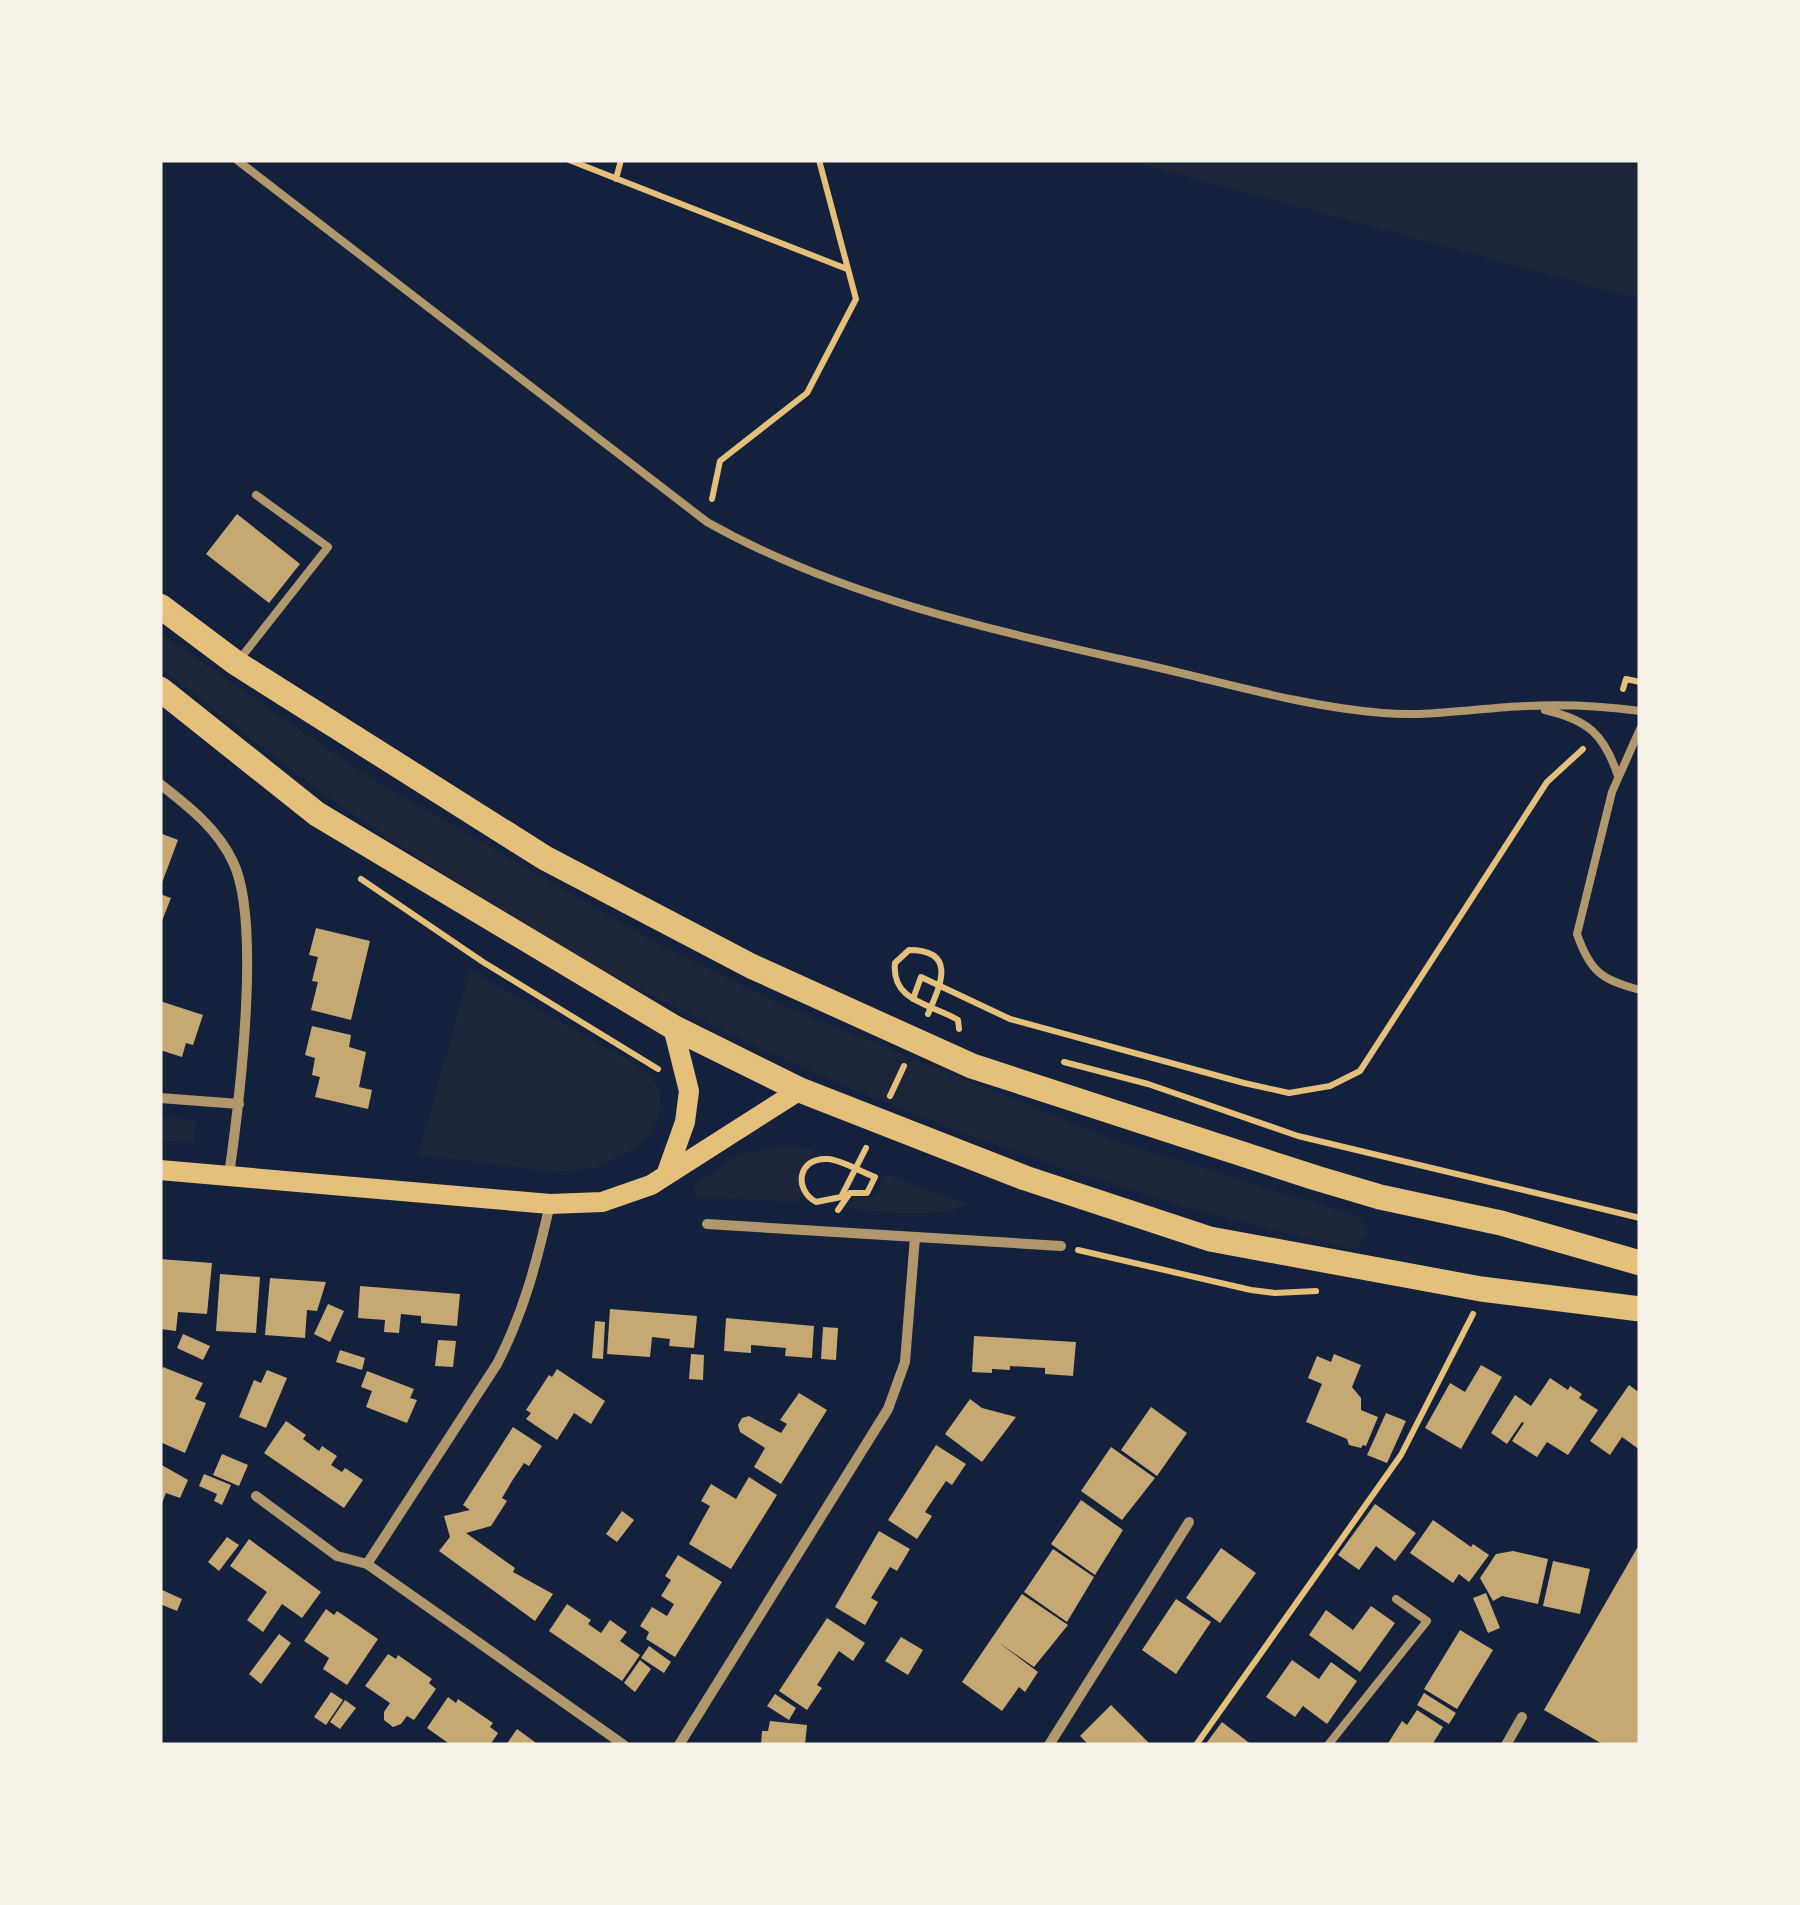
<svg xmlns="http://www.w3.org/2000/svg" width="1800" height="1905" viewBox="0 0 1800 1905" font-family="Jost,sans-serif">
	<rect width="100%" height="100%" fill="#14213d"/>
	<!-- green -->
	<path fill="#1d2539" d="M 1126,160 L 1640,160 L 1640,299 Z
		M 160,633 L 364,774 L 657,943 L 787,1007 L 1119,1142 L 1360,1217 L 1368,1233 L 1357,1249 L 1348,1248 C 1072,1186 795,1079 548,940 C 517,923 489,902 459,883 C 419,857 378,833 339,805 C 278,761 219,713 160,667 Z
		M 470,970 L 647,1071 L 659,1087 L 661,1110 L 650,1135 L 636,1148 L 596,1168 L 554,1172 L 418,1155 Z
		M 160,1117 L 196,1120 L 194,1143 L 160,1140 Z
		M 790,1145 L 813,1149 L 799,1202 L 700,1198 L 694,1193 L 694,1186 L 737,1155 Z
		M 886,1174 L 969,1205 C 928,1219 888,1212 845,1208 L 854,1197 L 875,1198 Z"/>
	<!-- building -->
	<path fill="#c6a872" d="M 237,514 L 300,564 L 269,603 L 206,554 Z
		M 160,833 L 178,840 L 160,888 Z
		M 160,894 L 171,898 L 160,926 Z
		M 316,928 L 370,941 L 351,1020 L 311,1010 L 318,982 L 312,981 L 318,957 L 309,955 Z
		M 160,1001 L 203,1015 L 193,1045 L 186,1043 L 182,1057 L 160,1050 Z
		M 312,1026 L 351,1035 L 349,1047 L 366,1052 L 359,1087 L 372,1090 L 368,1109 L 315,1097 L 320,1077 L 312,1075 L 315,1058 L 305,1055 Z
		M 160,1259 L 212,1263 L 207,1314 L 178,1312 L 176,1331 L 160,1329 Z
		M 220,1274 L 260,1277 L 256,1333 L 216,1331 Z
		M 270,1278 L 326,1282 L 317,1311 L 307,1310 L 305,1338 L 265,1335 Z
		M 360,1286 L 460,1294 L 457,1326 L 421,1323 L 421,1316 L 401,1314 L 399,1333 L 384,1332 L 385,1320 L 358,1318 Z
		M 328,1304 L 344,1311 L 330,1342 L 314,1334 Z
		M 610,1309 L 697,1316 L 694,1348 L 669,1346 L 670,1339 L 652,1337 L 650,1357 L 607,1354 Z
		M 726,1318 L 814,1326 L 812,1358 L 785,1356 L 786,1348 L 751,1345 L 751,1353 L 724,1351 Z
		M 595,1321 L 605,1322 L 603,1359 L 592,1358 Z
		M 823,1327 L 838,1328 L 836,1360 L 821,1359 Z
		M 183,1334 L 210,1346 L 203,1360 L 177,1348 Z
		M 974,1336 L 1076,1342 L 1073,1376 L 1045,1374 L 1045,1368 L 1010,1366 L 1010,1370 L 992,1369 L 992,1373 L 972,1372 Z
		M 438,1340 L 456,1341 L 453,1367 L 435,1366 Z
		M 340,1350 L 365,1358 L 362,1370 L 336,1362 Z
		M 691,1354 L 704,1355 L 703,1380 L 689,1379 Z
		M 1334,1354 L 1361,1365 L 1352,1387 L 1361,1398 L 1361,1410 L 1378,1417 L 1366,1446 L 1363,1445 L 1361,1448 L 1349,1445 L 1347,1439 L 1306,1422 L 1322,1384 L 1308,1378 L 1317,1356 L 1331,1362 Z
		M 1481,1365 L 1502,1377 L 1461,1449 L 1425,1428 L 1450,1383 L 1465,1392 Z
		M 163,1367 L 203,1383 L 195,1399 L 206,1403 L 185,1453 L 160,1442 L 160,1375 Z
		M 557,1369 L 605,1401 L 591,1424 L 574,1413 L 557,1440 L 526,1419 L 531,1413 L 526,1410 L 549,1375 L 552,1377 Z
		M 267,1370 L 287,1378 L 266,1428 L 239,1417 L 254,1380 L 261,1383 Z
		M 367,1371 L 414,1389 L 410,1398 L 417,1400 L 407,1423 L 366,1407 L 372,1391 L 361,1387 Z
		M 1550,1378 L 1568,1390 L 1570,1386 L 1582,1394 L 1579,1398 L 1598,1410 L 1568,1455 L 1547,1442 L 1537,1457 L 1512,1441 L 1524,1423 L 1522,1422 L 1507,1444 L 1491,1433 L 1515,1395 L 1531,1406 Z
		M 1629,1385 L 1640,1393 L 1640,1450 L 1622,1437 L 1610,1455 L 1590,1441 Z
		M 799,1393 L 827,1410 L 781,1484 L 754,1467 L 765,1448 L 740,1432 L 738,1425 L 742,1418 L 749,1416 L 781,1433 L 787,1424 L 780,1420 Z
		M 970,1399 L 982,1408 L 1016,1417 L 982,1462 L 945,1434 Z
		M 1151,1407 L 1187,1433 L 1157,1476 L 1121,1450 Z
		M 1386,1413 L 1406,1421 L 1387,1463 L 1367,1455 Z
		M 286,1421 L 306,1435 L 303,1439 L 319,1451 L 322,1446 L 337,1456 L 331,1465 L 342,1472 L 345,1468 L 363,1480 L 344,1508 L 264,1453 Z
		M 513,1427 L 542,1446 L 529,1466 L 524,1463 L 512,1481 L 502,1498 L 507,1501 L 491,1526 L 466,1533 L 515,1568 L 513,1572 L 553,1594 L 535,1621 L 439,1551 L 450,1537 L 444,1516 L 470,1510 L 463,1505 Z
		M 936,1445 L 966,1464 L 952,1485 L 946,1481 L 935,1497 L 925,1512 L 932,1516 L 917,1539 L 888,1520 Z
		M 1111,1447 L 1155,1478 L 1122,1520 L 1081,1491 Z
		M 222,1454 L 248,1465 L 239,1486 L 213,1475 Z
		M 160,1464 L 188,1480 L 180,1498 L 166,1493 L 160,1508 Z
		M 204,1474 L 231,1485 L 222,1505 L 214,1501 L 217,1494 L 199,1486 Z
		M 749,1477 L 777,1495 L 731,1569 L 689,1544 L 710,1506 L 701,1501 L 711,1484 L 736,1499 Z
		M 1081,1500 L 1123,1530 L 1095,1575 L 1051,1544 Z
		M 1375,1504 L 1416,1533 L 1395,1561 L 1376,1546 L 1359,1570 L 1338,1555 Z
		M 622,1511 L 634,1520 L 617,1542 L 606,1534 Z
		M 1433,1520 L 1471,1547 L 1473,1544 L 1489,1555 L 1469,1582 L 1459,1574 L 1453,1583 L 1410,1553 Z
		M 879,1531 L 910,1549 L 897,1571 L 890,1567 L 871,1598 L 878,1602 L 865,1625 L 835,1607 Z
		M 227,1537 L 239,1545 L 219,1571 L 208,1562 Z
		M 249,1539 L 321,1592 L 302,1618 L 282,1604 L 263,1632 L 247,1620 L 267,1592 L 230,1566 Z
		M 1640,1543 L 1640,1745 L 1604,1745 L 1544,1710 Z
		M 1221,1548 L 1256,1573 L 1220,1623 L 1186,1598 Z
		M 1053,1549 L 1094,1577 L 1067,1622 L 1024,1592 Z
		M 1513,1551 L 1548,1559 L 1538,1604 L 1502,1596 L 1493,1601 L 1480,1578 L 1496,1554 Z
		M 678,1555 L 722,1582 L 675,1657 L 646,1639 L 649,1632 L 640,1626 L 652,1607 L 667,1616 L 674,1604 L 661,1596 L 671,1580 L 665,1576 Z
		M 1553,1561 L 1590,1569 L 1580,1614 L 1543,1606 Z
		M 160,1589 L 182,1599 L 177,1611 L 160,1604 Z
		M 1486,1593 L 1500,1628 L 1488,1633 L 1473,1598 Z
		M 1022,1594 L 1068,1625 L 1034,1667 L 998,1642 L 1038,1672 L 1025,1692 L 1019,1687 L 1002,1711 L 962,1682 Z
		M 1176,1599 L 1211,1622 L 1176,1674 L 1142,1650 Z
		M 567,1604 L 591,1620 L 588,1624 L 601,1633 L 610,1620 L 627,1632 L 620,1641 L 640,1655 L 622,1681 L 549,1631 Z
		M 1371,1606 L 1395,1623 L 1360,1672 L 1309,1635 L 1326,1610 L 1353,1630 Z
		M 326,1609 L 334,1615 L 337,1611 L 378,1639 L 347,1685 L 323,1669 L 329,1658 L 304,1641 Z
		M 827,1618 L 865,1643 L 853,1661 L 839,1651 L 817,1685 L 822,1688 L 807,1710 L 779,1691 Z
		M 1460,1630 L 1493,1650 L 1457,1709 L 1424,1689 Z
		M 279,1634 L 291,1643 L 261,1684 L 249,1674 Z
		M 901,1637 L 923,1650 L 908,1675 L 885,1661 Z
		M 649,1646 L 671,1662 L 664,1673 L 641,1658 Z
		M 388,1654 L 396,1659 L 398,1655 L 432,1679 L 429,1683 L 436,1689 L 414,1720 L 407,1716 L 401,1724 L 393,1727 L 384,1720 L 384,1712 L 390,1703 L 365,1686 Z
		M 640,1660 L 651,1669 L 635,1692 L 624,1683 Z
		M 1292,1660 L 1319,1679 L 1331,1662 L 1357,1681 L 1327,1724 L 1303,1706 L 1295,1717 L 1266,1697 Z
		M 331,1692 L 343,1700 L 326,1725 L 314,1717 Z
		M 1424,1693 L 1456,1713 L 1449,1724 L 1417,1705 Z
		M 775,1694 L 796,1708 L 789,1720 L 767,1706 Z
		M 448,1697 L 456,1703 L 458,1699 L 493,1723 L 490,1727 L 498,1733 L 490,1745 L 451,1745 L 427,1728 Z
		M 345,1700 L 356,1708 L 340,1729 L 330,1722 Z
		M 1111,1705 L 1149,1743 L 1147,1745 L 1089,1745 L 1080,1736 Z
		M 1417,1710 L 1443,1727 L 1432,1745 L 1387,1745 L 1402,1721 L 1407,1725 Z
		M 770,1721 L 807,1725 L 805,1745 L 761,1745 L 762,1731 L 768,1731 Z
		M 1222,1722 L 1252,1745 L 1205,1745 Z
		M 517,1729 L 539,1745 L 506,1745 Z"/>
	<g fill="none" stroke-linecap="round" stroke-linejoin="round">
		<!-- path -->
		<path stroke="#e5c07b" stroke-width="6" d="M 569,160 L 847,269
			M 616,179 L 621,160
			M 712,499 L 720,461 L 807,393 L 856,299 L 819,160
			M 1623,689 L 1626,679 L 1640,682
			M 361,879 L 483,962 L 658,1069
			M 913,999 L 921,977 L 1010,1019 L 1244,1083 L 1289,1093 L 1330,1086 L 1360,1071 L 1547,782 L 1583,749
			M 928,1014 C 940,986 958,950 909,950 L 895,963 C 891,1002 932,1004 958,1020 L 959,1029
			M 1064,1062 L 1148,1084 L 1298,1136 L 1640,1218
			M 890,1096 L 904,1066
			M 838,1210 L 850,1193 L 867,1193 L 875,1177 C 861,1172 842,1160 828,1159 C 798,1157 793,1189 816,1202 L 841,1197 L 866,1148
			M 1078,1250 L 1251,1290 L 1275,1293 L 1316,1291
			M 1196,1745 L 1401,1455 L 1473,1314"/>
		<!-- service -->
		<path stroke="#b1986c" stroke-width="8" d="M 237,160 L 707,522 C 845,600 1006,633 1160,668 C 1233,685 1307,707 1383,713 C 1431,717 1478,708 1526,706 C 1564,704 1603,706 1640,711
			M 239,660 L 328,547 L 256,495
			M 1545,710 C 1588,720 1604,734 1618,776
			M 1640,729 L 1612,792 L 1577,934 C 1590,972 1602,980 1640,990
			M 1328,1745 L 1427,1621 L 1396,1599"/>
		<!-- minor -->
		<path stroke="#b1986c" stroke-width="10" d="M 160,784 C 188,806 217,828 233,862 C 262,921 239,1105 229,1175
			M 160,1098 L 239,1104
			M 550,1204 C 537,1261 524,1312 497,1364 L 367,1564 L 624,1745
			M 707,1224 L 1061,1246
			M 256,1496 L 337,1556 L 367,1564
			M 679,1745 L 888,1409 L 905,1362 L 915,1237
			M 1049,1745 L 1189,1522
			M 1506,1745 L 1522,1717"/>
		<!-- secondary -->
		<path stroke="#e5c07b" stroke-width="20" d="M 160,1170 L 550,1204 L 602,1202 L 651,1185 L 800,1090
			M 666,1175 L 685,1122 L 689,1091 L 673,1027"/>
		<!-- primary -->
		<path stroke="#e5c07b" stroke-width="25" d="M 160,606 L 236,663 L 545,858 L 751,966 L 972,1066 L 1316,1178 L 1380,1197 L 1501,1223 L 1640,1263
			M 160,689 L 317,814 L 673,1027 L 800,1090 L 1025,1178 L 1210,1239 L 1481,1289 L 1640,1309"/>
	</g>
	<!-- border -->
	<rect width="1800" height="1905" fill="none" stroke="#f6f1e7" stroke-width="325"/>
</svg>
